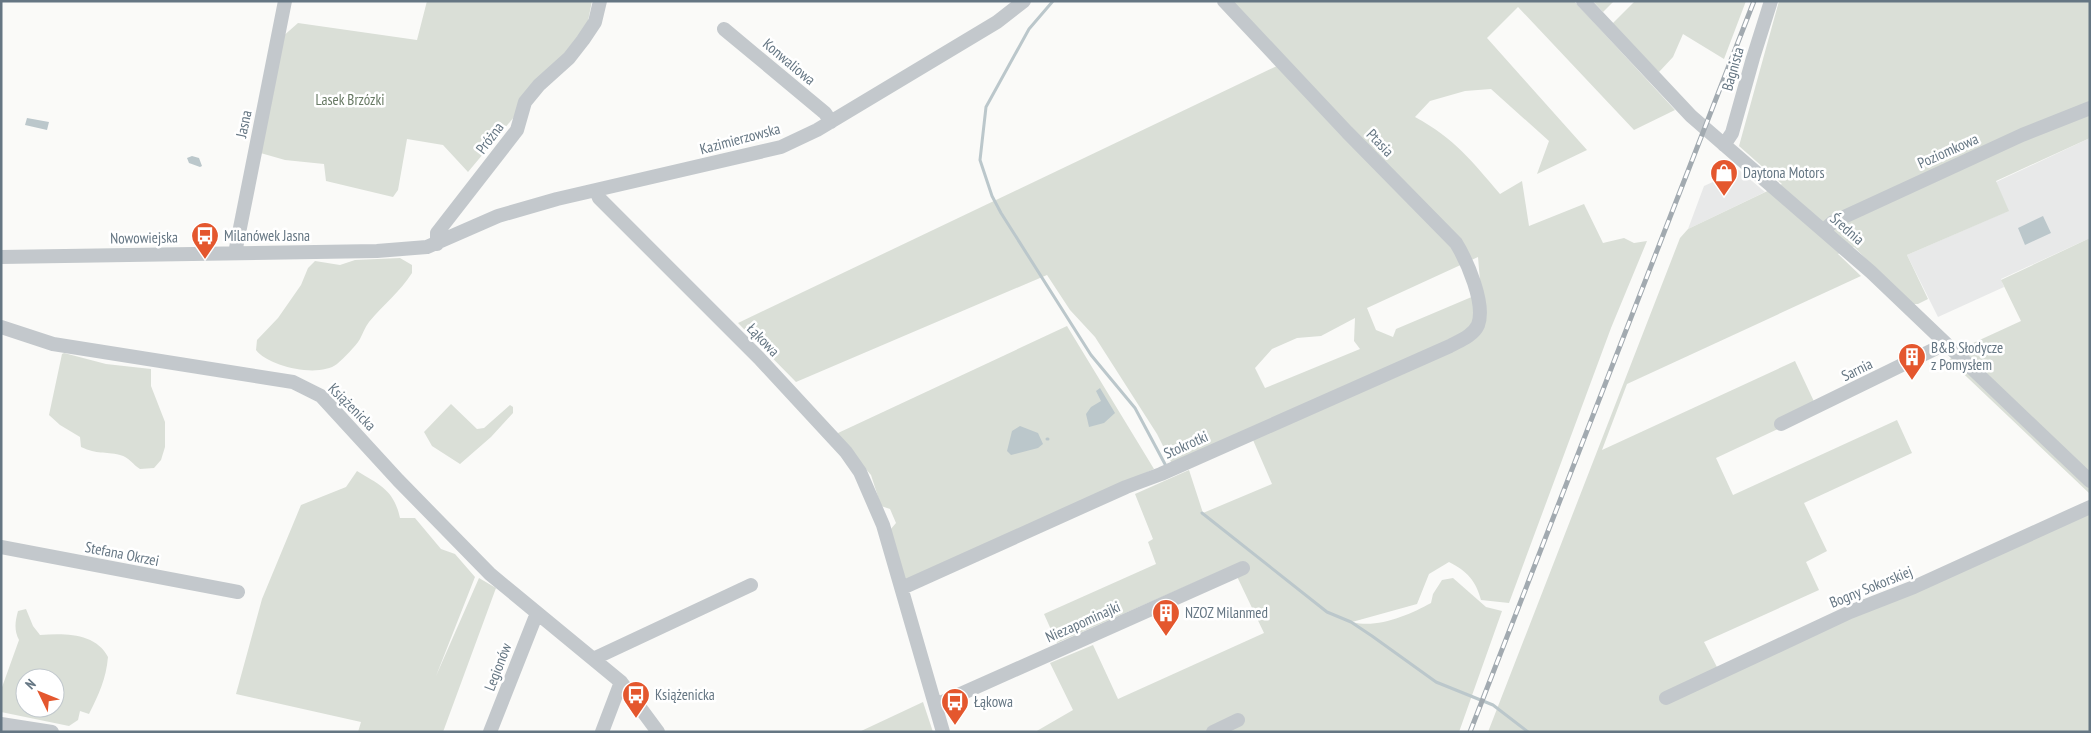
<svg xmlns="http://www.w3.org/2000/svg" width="2091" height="733" viewBox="0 0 2091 733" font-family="'PT Sans Narrow',sans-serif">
	<rect width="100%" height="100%" fill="#fafaf8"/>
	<!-- built -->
	<path fill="#e8e9e9" d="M 2090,138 L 2090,238 L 2001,279 L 2004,287 L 1938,317 L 1907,255 L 2008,211 L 1996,182 Z
		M 1739,170 L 1765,192 L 1688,229 L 1704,186 Z"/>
	<!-- green -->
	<path fill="#dadfd7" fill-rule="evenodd" d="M 427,1 L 592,1 L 586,31 L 468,172 L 443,145 L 407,139 L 398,190 L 393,197 L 326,181 L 324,164 L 285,160 L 257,152 L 281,38 L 298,23 L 417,40 Z
		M 1229,1 L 1574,1 L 1675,110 L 1634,130 L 1518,7 L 1487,38 L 1587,150 L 1537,174 L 1549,141 L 1491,89 L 1465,91 L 1430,101 L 1415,117 C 1455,139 1471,160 1500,194 L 1522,181 L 1529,226 L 1584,204 L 1603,243 L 1624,238 L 1634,243 L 1647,241 L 1611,328 L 1509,603 L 1481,600 C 1476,581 1467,571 1449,562 L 1429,574 L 1417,604 L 1352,622 C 1377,629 1409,615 1431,603 L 1433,594 L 1442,580 L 1453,578 L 1486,607 L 1502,611 L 1459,732 L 1035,732 L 1073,710 L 1050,663 L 1093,645 L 1118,699 L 1264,633 L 1232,566 L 1057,643 L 1044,614 L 1156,564 L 1148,542 L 1153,539 L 1135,494 L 1189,470 L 1203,513 L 1272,484 L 1253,440 L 1172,464 L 1157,434 L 1095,337 L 1070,310 L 1047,275 L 796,382 L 738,323 L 1279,65 ZM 1478,257 L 1481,293 L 1396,329 L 1393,337 L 1376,330 L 1367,308 ZM 1355,318 L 1354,341 L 1360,349 L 1265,388 L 1255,368 L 1272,349 L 1297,338 L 1321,336 Z
		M 1593,1 L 1614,1 L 1603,12 Z
		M 1635,1 L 1746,1 L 1724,59 L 1683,34 L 1673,57 L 1659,72 L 1612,24 Z
		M 1779,1 L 2090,1 L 2090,138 L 1996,181 L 2009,211 L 1907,255 L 1928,299 L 1918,304 L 1912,304 L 1854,247 L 1838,254 L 1861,276 L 1627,384 L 1602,450 L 1795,361 L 1818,410 L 1716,458 L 1733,495 L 1897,420 L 1912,453 L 1804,503 L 1827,551 L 1806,562 L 1819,590 L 1704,642 L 1718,669 L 2090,501 L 2090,732 L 1488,732 L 1680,238 L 1688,229 L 1782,184 L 1739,146 Z
		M 2090,238 L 2090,494 L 1949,360 L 1960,349 L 2021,321 L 2001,280 Z
		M 400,258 L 412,265 L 412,273 C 400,292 383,305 369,322 C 365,327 363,333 360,339 C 355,347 344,358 337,364 C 319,378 269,367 256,350 L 257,340 L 278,318 L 301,285 L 308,268 L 315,261 L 340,265 L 355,260 Z
		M 1067,326 L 1154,469 L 910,581 L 905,578 L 890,530 L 896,523 L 890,509 L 881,506 L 871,475 L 838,437 L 838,433 Z
		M 64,353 L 106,364 L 151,369 L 151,386 L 165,422 L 165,447 L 161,460 L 154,468 L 140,469 C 133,465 129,457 120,455 C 104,451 98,455 81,447 L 80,437 L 60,425 L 49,415 L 62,354 Z
		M 451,404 L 477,429 L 484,428 L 510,405 L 513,407 L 513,413 L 491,437 L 460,464 L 432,446 L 424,432 Z
		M 357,471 C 380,485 394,490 400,518 L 415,518 L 441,549 L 455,554 L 475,577 L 436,676 L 479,578 L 496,588 L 443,732 L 358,732 L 361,722 L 236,694 L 262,599 L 301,505 L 346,487 Z
		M 26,609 L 33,626 L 40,635 C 65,633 96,633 108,657 C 106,679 99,694 89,714 L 80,711 L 78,720 L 69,726 L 1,712 L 1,690 L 19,640 C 14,630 15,622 18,611 ZM 25,678 L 55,678 L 55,708 L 25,708 Z
		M 923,702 L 933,732 L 859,732 Z"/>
	<!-- water -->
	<path fill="#bbc7cb" d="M 27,118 L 49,122 L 47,130 L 25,125 Z
		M 192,156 L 199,158 L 202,166 L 200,167 L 189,163 L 187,158 Z
		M 2043,216 L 2051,233 L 2025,245 L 2018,228 Z
		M 1100,388 L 1115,413 L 1104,423 L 1089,427 L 1086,414 L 1091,407 L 1101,401 L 1096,391 Z
		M 1020,426 L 1038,433 L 1043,444 L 1038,448 L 1011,455 L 1007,451 L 1012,431 Z"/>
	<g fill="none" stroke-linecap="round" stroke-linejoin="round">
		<!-- stream -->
		<path stroke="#bbc7cb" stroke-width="3" d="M 1053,1 L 1029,29 L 986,107 L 980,160 L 992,196 L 1001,213 L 1091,355 L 1135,408 L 1166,466
			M 1047,439 L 1048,439
			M 1202,513 L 1327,612 L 1351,622 L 1372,636 L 1436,682 L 1493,705 L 1528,732"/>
		<!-- minor -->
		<path stroke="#c3c8cc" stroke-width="14" d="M 1583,1 L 1691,116 L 1871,272 L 2090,481
			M 724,29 L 825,113 L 831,122
			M 1724,145 L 1732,133 L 1753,58 L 1771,1
			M 596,190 L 599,198 L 759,358 L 846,452 L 860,472 L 883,525 L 943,732
			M 1824,230 L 1833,222 L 2022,135 L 2090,108
			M 437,244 L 437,233 L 517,130 L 525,102 L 539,85 L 569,58 L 583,40 L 595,22 L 600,1
			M 235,253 L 285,1
			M 1,257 L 377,251 L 427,247 L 498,216 L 557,199 L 781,147 L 817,130 L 997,22 L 1024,1
			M 1,327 L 53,344 L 293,382 L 321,396 L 398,480 L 490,574 L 621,682 L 658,732
			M 1781,424 L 1945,344
			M 1,547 L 238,592
			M 902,588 L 1126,487 L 1161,474 L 1450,346 C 1459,341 1473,336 1478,325 C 1486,304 1467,261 1456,243 L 1347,132 L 1224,1
			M 593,659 L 751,585
			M 1666,698 L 1850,612 L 1914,587 L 2090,507
			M 936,705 L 1243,568
			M 1,724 L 52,732
			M 490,732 L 537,613
			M 602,732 L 621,682
			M 1213,732 L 1238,720"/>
		<defs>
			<path id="rail" d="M 1470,732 L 1754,1"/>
		</defs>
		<!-- rail casing -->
		<use href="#rail" stroke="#a2aab0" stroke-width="5"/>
		<!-- rail -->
		<use href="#rail" stroke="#fff" stroke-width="3" stroke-dasharray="9" stroke-linecap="butt"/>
	</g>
	<!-- icons -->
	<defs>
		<symbol id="shop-pin" viewBox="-11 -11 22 30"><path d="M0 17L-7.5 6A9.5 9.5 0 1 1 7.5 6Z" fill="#e4572e" stroke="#fff"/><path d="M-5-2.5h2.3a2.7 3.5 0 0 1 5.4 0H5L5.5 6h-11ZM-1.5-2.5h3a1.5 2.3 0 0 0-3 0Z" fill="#fff"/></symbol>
		<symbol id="bus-pin" viewBox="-11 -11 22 30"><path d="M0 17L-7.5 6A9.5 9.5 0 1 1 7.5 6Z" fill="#e4572e" stroke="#fff"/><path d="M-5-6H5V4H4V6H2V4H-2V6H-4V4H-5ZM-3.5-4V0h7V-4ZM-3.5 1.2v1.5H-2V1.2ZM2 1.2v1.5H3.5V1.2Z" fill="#fff"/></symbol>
		<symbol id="building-pin" viewBox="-11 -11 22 30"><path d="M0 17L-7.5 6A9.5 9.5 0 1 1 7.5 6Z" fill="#e4572e" stroke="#fff"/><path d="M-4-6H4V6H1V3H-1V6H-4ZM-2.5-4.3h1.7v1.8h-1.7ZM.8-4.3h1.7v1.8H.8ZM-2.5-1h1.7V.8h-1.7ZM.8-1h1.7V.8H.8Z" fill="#fff"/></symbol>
	</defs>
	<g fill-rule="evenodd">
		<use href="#shop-pin" x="1708" y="157" width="32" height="43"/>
		<use href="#bus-pin" x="189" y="220" width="32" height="43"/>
		<use href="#building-pin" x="1896" y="341" width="32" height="43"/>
		<use href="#building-pin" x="1150" y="597" width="32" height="43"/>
		<use href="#bus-pin" x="620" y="679" width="32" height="43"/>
		<use href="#bus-pin" x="939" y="686" width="32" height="43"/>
	</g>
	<g text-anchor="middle" stroke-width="5" stroke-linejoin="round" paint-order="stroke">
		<!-- street labels -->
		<g font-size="15" fill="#657683" stroke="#fff">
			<text transform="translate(789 62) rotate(40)" y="5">Konwaliowa</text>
			<text transform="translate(1733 69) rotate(-74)" y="5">Bagnista</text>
			<text transform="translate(244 124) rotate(-78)" y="5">Jasna</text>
			<text transform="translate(490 138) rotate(-53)" y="5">Próżna</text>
			<text transform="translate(740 139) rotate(-15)" y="5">Kazimierzowska</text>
			<text transform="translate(1380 143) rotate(46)" y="5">Ptasia</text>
			<text transform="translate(1948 151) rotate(-24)" y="5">Poziomkowa</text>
			<text transform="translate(1847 229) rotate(41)" y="5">Średnia</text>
			<text transform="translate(144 238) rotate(-1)" y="5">Nowowiejska</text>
			<text transform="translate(763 340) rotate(46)" y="5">Łąkowa</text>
			<text transform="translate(1857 370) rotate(-26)" y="5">Sarnia</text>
			<text transform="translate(352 407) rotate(45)" y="5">Książenicka</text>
			<text transform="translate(1186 445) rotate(-24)" y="5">Stokrotki</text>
			<text transform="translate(122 554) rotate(11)" y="5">Stefana Okrzei</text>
			<text transform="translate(1871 587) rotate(-22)" y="5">Bogny Sokorskiej</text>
			<text transform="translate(1083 622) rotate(-24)" y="5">Niezapominajki</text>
			<text transform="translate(498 667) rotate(-69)" y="5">Legionów</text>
		</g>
		<!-- park labels -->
		<g font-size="15" fill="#687a64" stroke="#fff">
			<text x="350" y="105">Lasek Brzózki</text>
		</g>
		<!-- poi labels -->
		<g font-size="15" fill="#657683" stroke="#fff" text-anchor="start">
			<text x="1743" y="178">Daytona Motors</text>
			<text x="224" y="241">Milanówek Jasna</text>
			<text x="1931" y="353">B&amp;B Słodycze<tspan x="1931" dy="17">z Pomysłem</tspan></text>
			<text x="1185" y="618">NZOZ Milanmed</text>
			<text x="655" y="700">Książenicka</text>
			<text x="974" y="707">Łąkowa</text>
		</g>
	</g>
	<!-- border -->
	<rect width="2091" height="733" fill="none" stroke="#657683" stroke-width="5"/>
	<!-- north arrow -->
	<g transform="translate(40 693) rotate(313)"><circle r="24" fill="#ffffff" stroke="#c1c8cd"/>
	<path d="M0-4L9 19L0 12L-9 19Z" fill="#e4572e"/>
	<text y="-8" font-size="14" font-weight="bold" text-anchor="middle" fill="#657683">N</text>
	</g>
</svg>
